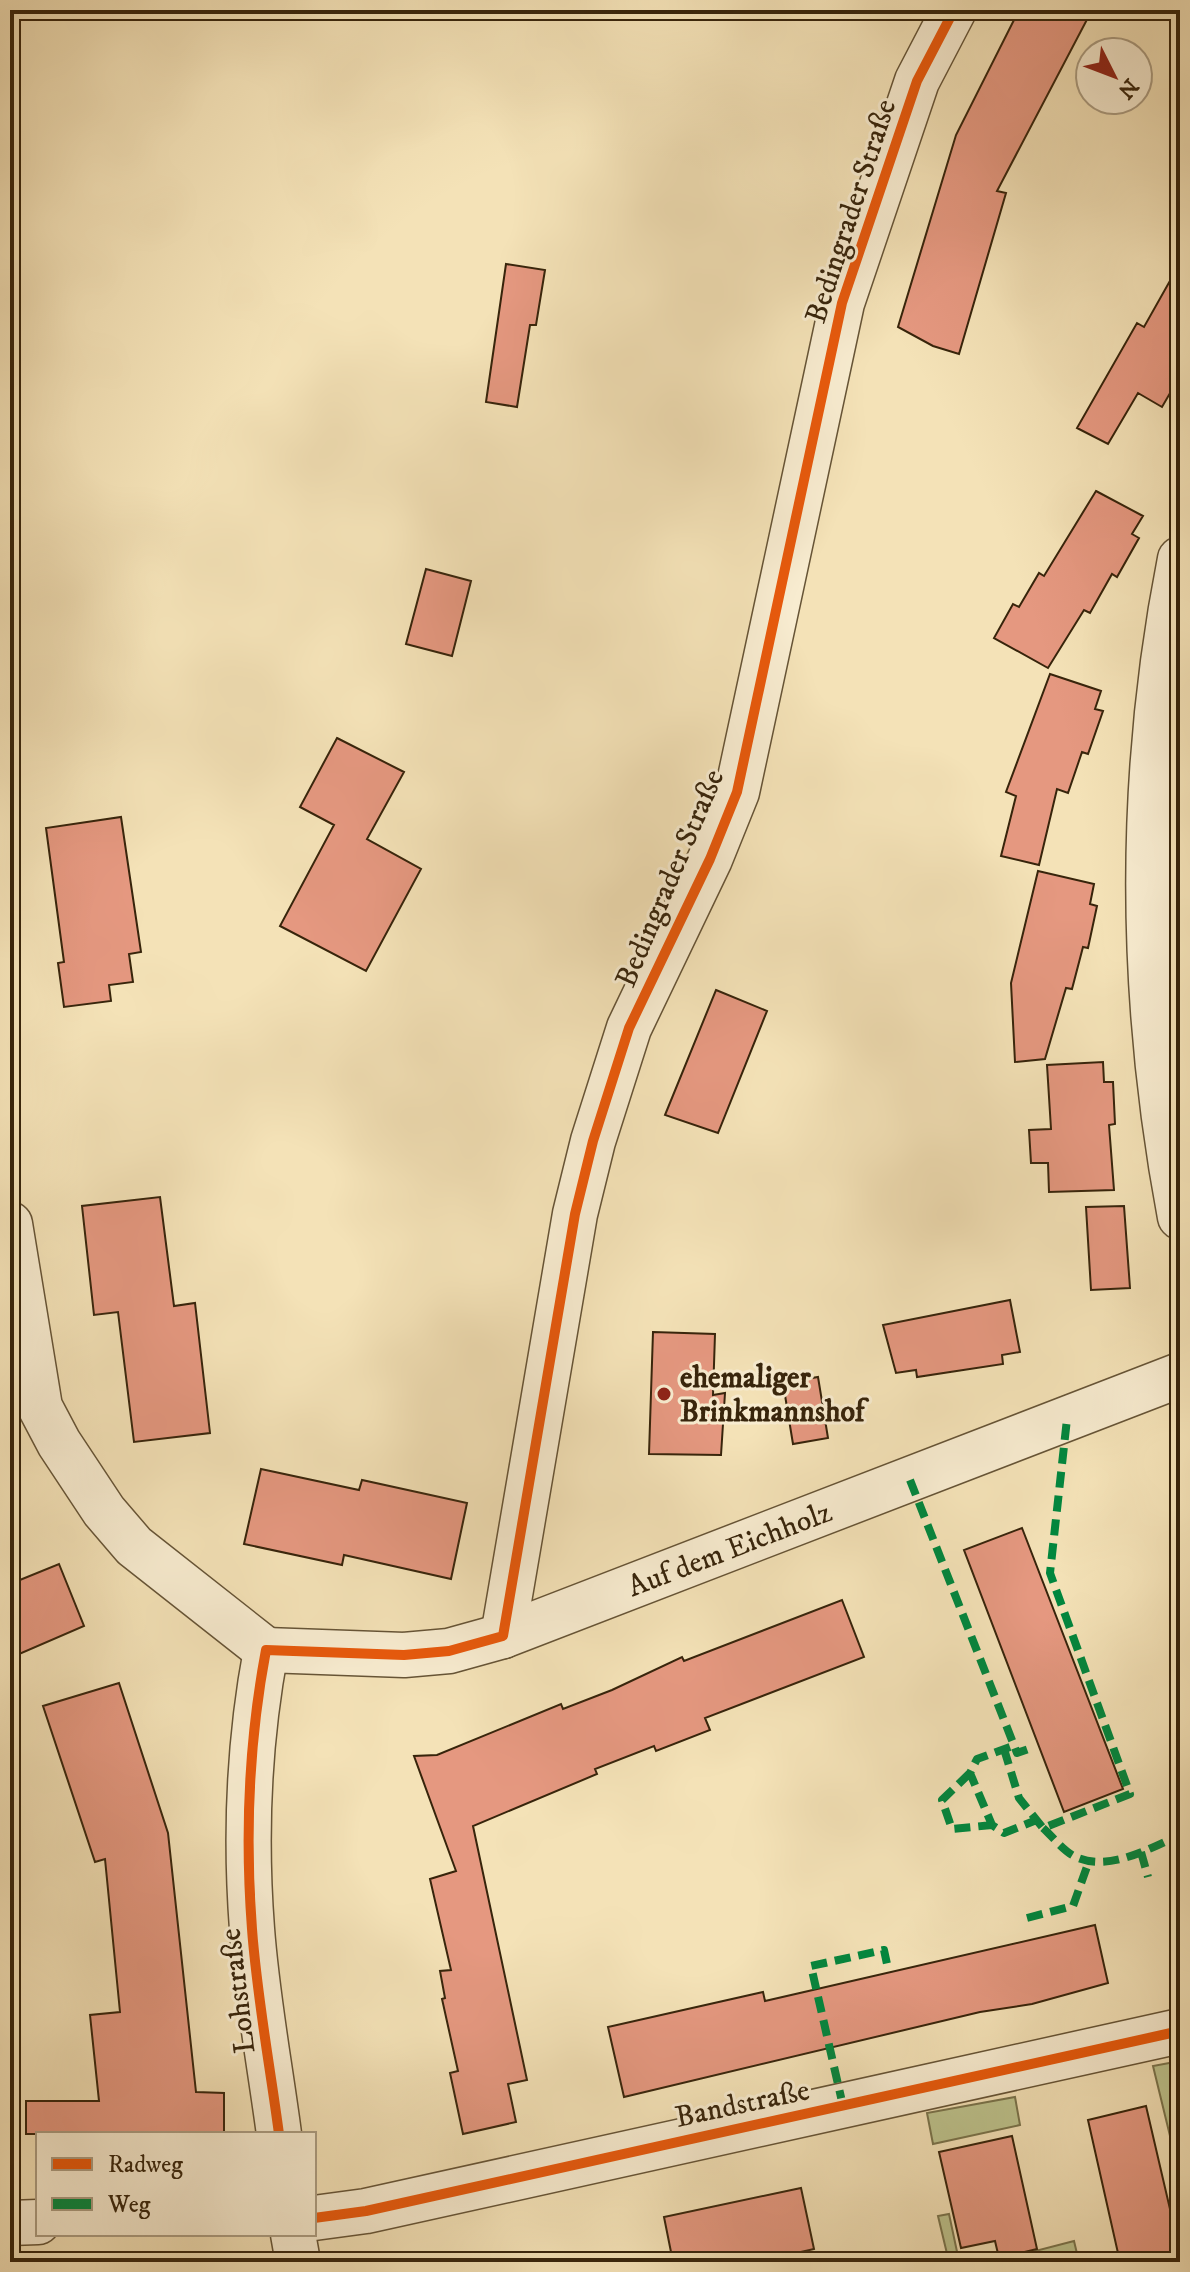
<svg xmlns="http://www.w3.org/2000/svg" width="1190" height="2272" viewBox="0 0 1190 2272" font-family="'IM FELL DW Pica',serif">
	<rect width="100%" height="100%" fill="#f4e2b7"/>
	<filter id="stains"><feTurbulence type="fractalNoise" baseFrequency=".0025" numOctaves="4"/><feColorMatrix values="0 0 0 0 .2 0 0 0 0 .09 0 0 0 0 .02 0 0 0 .5 -.17"/></filter>
	<radialGradient id="worn" r=".72"><stop offset=".6" stop-color="#630" stop-opacity="0"/><stop offset="1" stop-color="#630" stop-opacity=".3"/></radialGradient>
	<!-- green -->
	<path fill="#bdc38d" stroke="#7a744c" stroke-width="2" d="M 1180,2061 L 1180,2177 L 1153,2066 Z
		M 1015,2097 L 1020,2125 L 933,2144 L 927,2113 Z
		M 949,2214 L 959,2261 L 997,2261 L 1074,2241 L 1079,2262 L 949,2262 L 938,2216 Z"/>
	<!-- building -->
	<path fill="#e59880" stroke="#37240b" stroke-width="2" d="M 1019,10 L 1092,10 L 997,191 L 1006,193 L 959,354 L 933,346 L 898,327 L 956,135 Z
		M 1180,263 L 1180,376 L 1162,407 L 1138,393 L 1108,444 L 1077,428 L 1137,323 L 1144,327 Z
		M 506,264 L 545,270 L 536,325 L 530,325 L 517,407 L 486,402 Z
		M 1096,491 L 1143,516 L 1132,534 L 1139,538 L 1117,577 L 1112,574 L 1090,613 L 1084,610 L 1048,668 L 994,638 L 1013,604 L 1019,607 L 1039,573 L 1044,576 Z
		M 426,569 L 471,581 L 452,656 L 406,644 Z
		M 1050,674 L 1101,691 L 1095,709 L 1103,711 L 1088,754 L 1082,752 L 1068,793 L 1057,789 L 1039,865 L 1001,856 L 1016,796 L 1006,792 Z
		M 337,738 L 404,772 L 367,839 L 421,869 L 366,971 L 280,926 L 334,825 L 300,807 Z
		M 121,817 L 141,952 L 129,954 L 133,982 L 109,985 L 111,1001 L 64,1007 L 58,963 L 64,962 L 46,828 Z
		M 1038,871 L 1094,884 L 1090,904 L 1097,906 L 1088,948 L 1083,947 L 1072,989 L 1066,988 L 1045,1059 L 1015,1062 L 1011,983 Z
		M 716,990 L 767,1011 L 718,1133 L 665,1115 Z
		M 1103,1062 L 1104,1082 L 1113,1082 L 1115,1124 L 1109,1125 L 1114,1190 L 1049,1192 L 1048,1163 L 1031,1163 L 1029,1130 L 1051,1129 L 1047,1065 Z
		M 160,1197 L 174,1306 L 195,1303 L 210,1433 L 134,1442 L 118,1312 L 94,1315 L 82,1206 Z
		M 1124,1206 L 1130,1288 L 1091,1290 L 1086,1207 Z
		M 1010,1300 L 1020,1352 L 1002,1355 L 1003,1364 L 917,1377 L 916,1370 L 896,1373 L 883,1325 Z
		M 653,1332 L 715,1334 L 713,1395 L 725,1393 L 721,1455 L 649,1454 Z
		M 818,1377 L 828,1438 L 793,1444 L 783,1383 Z
		M 261,1469 L 359,1490 L 362,1480 L 467,1503 L 451,1579 L 344,1555 L 342,1565 L 244,1544 Z
		M 1022,1528 L 1123,1789 L 1064,1812 L 964,1550 Z
		M 59,1564 L 84,1626 L 10,1658 L 10,1584 Z
		M 842,1600 L 864,1657 L 705,1718 L 710,1730 L 656,1751 L 654,1746 L 595,1769 L 597,1774 L 473,1826 L 527,2080 L 508,2084 L 516,2122 L 463,2134 L 450,2073 L 458,2071 L 442,1999 L 445,1998 L 440,1971 L 451,1970 L 430,1879 L 456,1871 L 414,1756 L 437,1755 L 561,1704 L 563,1709 L 612,1690 L 682,1657 L 684,1661 Z
		M 119,1683 L 168,1833 L 196,2092 L 224,2093 L 224,2134 L 26,2134 L 26,2101 L 99,2101 L 90,2015 L 120,2012 L 105,1859 L 95,1862 L 43,1706 Z
		M 1095,1925 L 1108,1983 L 1032,2004 L 980,2012 L 624,2097 L 608,2027 L 763,1992 L 765,2001 Z
		M 1146,2106 L 1180,2252 L 1180,2262 L 1120,2262 L 1088,2120 Z
		M 1012,2136 L 1037,2249 L 999,2258 L 995,2241 L 961,2248 L 939,2152 Z
		M 801,2188 L 814,2249 L 756,2262 L 673,2262 L 664,2217 Z"/>
	<g fill="none" stroke-linecap="round" stroke-linejoin="round">
		<defs>
			<g id="minor">
				<path d="M 1180,559 C 1137,777 1139,999 1180,1217"/>
				<path d="M 10,1224 L 40,1407 L 59,1443 L 104,1511 L 134,1546 L 266,1650"/>
				<path d="M 503,1636 L 575,1214 L 593,1141 L 629,1028 L 710,859 L 737,792 L 842,303 L 917,81 L 954,10"/>
				<path id="s1" d="M 266,1650 L 404,1655 L 449,1651 L 503,1636 L 1180,1375"/>
				<path d="M 266,1650 C 249,1740 245,1837 252,1929 C 257,1997 270,2066 279,2134"/>
				<path d="M 314,2218 L 366,2211 L 1180,2031"/>
				<path d="M 10,2223 L 38,2222"/>
				<path d="M 293,2234 L 298,2262"/>
			</g>
		</defs>
		<!-- minor casing -->
		<use href="#minor" stroke="#665436" stroke-width="47"/>
		<!-- minor -->
		<use href="#minor" stroke="#f8ecd0" stroke-width="44"/>
		<!-- quiet -->
		<path stroke="#00873e" stroke-width="8" stroke-dasharray="16 8" stroke-linecap="butt" d="M 1176,1376 L 1180,1387
			M 910,1480 L 1017,1753 L 1034,1747
			M 1010,1747 L 977,1759 L 970,1773 L 992,1825 L 1004,1833 L 1034,1821
			M 1004,1749 L 1019,1798 L 1043,1828 L 1130,1794 L 1050,1573 L 1067,1419
			M 970,1773 L 942,1800 L 952,1829 L 992,1825
			M 1043,1828 C 1053,1837 1064,1852 1076,1857 C 1109,1872 1150,1848 1180,1835
			M 1141,1852 L 1148,1877
			M 1027,1918 L 1073,1906 L 1089,1861
			M 843,2106 L 811,1966 L 884,1950 L 887,1964"/>
		<defs>
			<path id="cycleway" d="M 279,2134 C 270,2066 257,1997 252,1929 C 245,1837 249,1740 266,1650 L 404,1655 L 449,1651 L 503,1636 L 575,1214 L 593,1141 L 629,1028 L 710,859 L 737,792 L 842,303 L 917,81 L 954,10
				M 314,2218 L 366,2211 L 1180,2031"/>
		</defs>
		<!-- cycleway casing -->
		<use href="#cycleway" stroke="#f8ecd0" stroke-width="15"/>
		<!-- cycleway -->
		<use href="#cycleway" stroke="#e8590c" stroke-width="10"/>
	</g>
	<!-- markers -->
	<circle fill="#8f2418" stroke="#f8ecd0" stroke-width="3" cx="664" cy="1394" r="8"/>
	<g text-anchor="middle" stroke-width="6" stroke-linejoin="round" paint-order="stroke">
		<!-- street labels -->
		<g font-size="30" fill="#37240b" stroke="#f8ecd0">
			<text transform="translate(850 211) rotate(-72)" y="10">Bedingrader Straße</text>
			<text transform="translate(669 878) rotate(-67)" y="10">Bedingrader Straße</text>
			<text dy="10" stroke="none"><textPath href="#s1" startOffset="482">Auf dem Eichholz</textPath></text>
			<text transform="translate(237 1991) rotate(-97)" y="10">Lohstraße</text>
			<text transform="translate(742 2103) rotate(-12)" y="10">Bandstraße</text>
		</g>
		<!-- poi labels -->
		<g font-size="30" font-weight="bold" fill="#37240b" stroke="#f8ecd0" text-anchor="start">
			<text x="680" y="1387">ehemaliger<tspan x="680" dy="34">Brinkmannshof</tspan></text>
		</g>
	</g>
	<!-- margin -->
	<rect width="1190" height="2272" fill="none" stroke="#f4e2b7" stroke-width="40"/>
	<rect x="12" y="12" width="1166" height="2248" fill="none" stroke="#37240b" stroke-width="4"/>
	<rect x="20" y="20" width="1150" height="2232" fill="none" stroke="#37240b" stroke-width="2"/>
	<!-- legend -->
	<rect x="36" y="2132" width="280" height="104" fill="#f8ecd0" stroke="#ab9c81" stroke-width="2"/>
	<rect x="52" y="2158" width="40" height="12" fill="#e8590c" stroke="#ab9c81" stroke-width="2"/>
	<text x="108" y="2172" font-size="24" fill="#37240b">Radweg</text>
	<rect x="52" y="2198" width="40" height="12" fill="#00873e" stroke="#ab9c81" stroke-width="2"/>
	<text x="108" y="2212" font-size="24" fill="#37240b">Weg</text>
	<!-- north arrow -->
	<g transform="translate(1114 76) rotate(132)"><circle r="38" fill="#f8ecd0" stroke="#ab9c81" stroke-width="2"/>
	<path d="M0-6L14 30L0 20L-14 30Z" fill="#8f2418"/>
	<text y="-12" font-size="22" font-weight="bold" text-anchor="middle" fill="#37240b">N</text>
	</g>
	<rect width="100%" height="100%" filter="url(#stains)"/>
	<rect width="100%" height="100%" fill="url(#worn)"/>
</svg>
